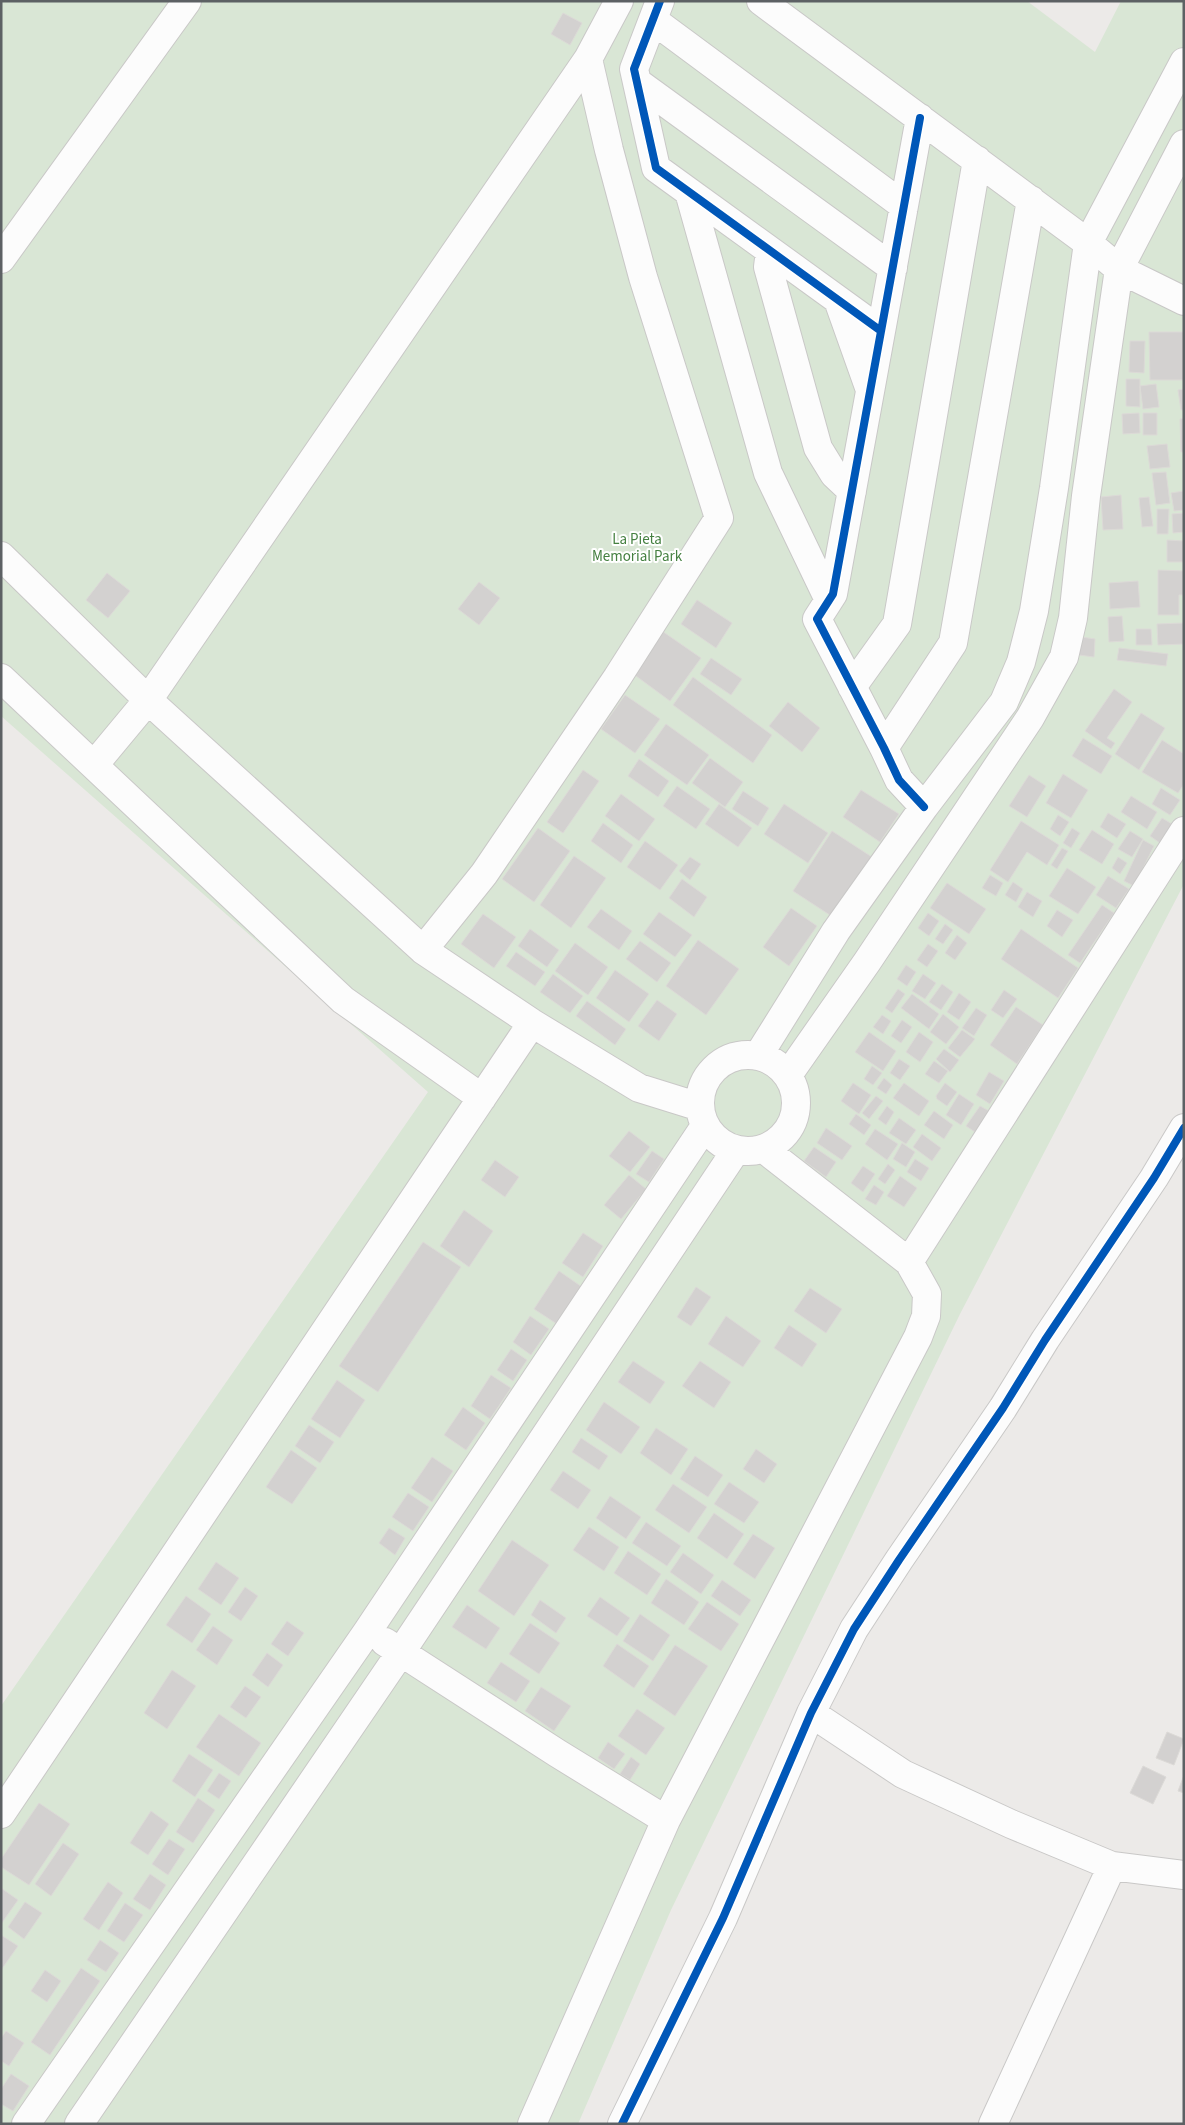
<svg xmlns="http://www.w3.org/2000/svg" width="1185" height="2125" viewBox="0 0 1185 2125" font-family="'Source Sans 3',sans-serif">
	<rect width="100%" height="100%" fill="#eceae8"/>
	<!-- green -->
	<path fill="#d9e6d5" d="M 1,1 L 1027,1 L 1095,52 L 1121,1 L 1184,1 L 1184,884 L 960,1314 L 671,1910 L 578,2124 L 1,2124 L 1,1706 L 428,1092 L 1,716 Z"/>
	<!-- building -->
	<path fill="#d3d1d0" stroke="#dcdad7" d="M 563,13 L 582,23 L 570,45 L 551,34 Z
		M 1149,332 L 1184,332 L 1184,380 L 1150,380 Z
		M 1130,341 L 1145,341 L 1144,373 L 1129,372 Z
		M 1126,379 L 1140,379 L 1140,407 L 1126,406 Z
		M 1156,384 L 1159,407 L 1143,409 L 1140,386 Z
		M 1184,389 L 1184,410 L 1181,410 L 1178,390 Z
		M 1139,413 L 1140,433 L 1123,434 L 1122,414 Z
		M 1143,413 L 1157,413 L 1157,435 L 1143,435 Z
		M 1184,418 L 1184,452 L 1181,452 L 1180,419 Z
		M 1167,444 L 1170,467 L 1150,469 L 1147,446 Z
		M 1166,472 L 1170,503 L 1156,505 L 1152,473 Z
		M 1184,491 L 1184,510 L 1174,511 L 1171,493 Z
		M 1121,495 L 1123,529 L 1103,530 L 1101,497 Z
		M 1149,497 L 1153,526 L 1142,527 L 1139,498 Z
		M 1157,509 L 1169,509 L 1168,534 L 1157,534 Z
		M 1184,513 L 1184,532 L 1173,533 L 1172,514 Z
		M 1167,540 L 1184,541 L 1184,562 L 1167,562 Z
		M 1158,570 L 1184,571 L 1184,595 L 1179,595 L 1179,615 L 1158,615 Z
		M 107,573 L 130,591 L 108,618 L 86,600 Z
		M 1138,581 L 1140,607 L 1110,609 L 1109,583 Z
		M 479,582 L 500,598 L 479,625 L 458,609 Z
		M 697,600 L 732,623 L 716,648 L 681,624 Z
		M 1122,616 L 1124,641 L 1109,642 L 1108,617 Z
		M 1184,623 L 1184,644 L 1158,645 L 1157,624 Z
		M 1136,629 L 1151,629 L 1152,645 L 1136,645 Z
		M 662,631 L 701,658 L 670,701 L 632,673 Z
		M 1081,637 L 1095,639 L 1094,657 L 1079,655 Z
		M 1119,648 L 1168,654 L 1166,666 L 1117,660 Z
		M 711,658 L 742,679 L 731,695 L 700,674 Z
		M 693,677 L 772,735 L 753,763 L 673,705 Z
		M 1114,689 L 1132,702 L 1107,738 L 1115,743 L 1111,749 L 1085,731 Z
		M 625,695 L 660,719 L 635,753 L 601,729 Z
		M 788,702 L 820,728 L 802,752 L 769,726 Z
		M 1141,713 L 1165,728 L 1139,770 L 1115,754 Z
		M 666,724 L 709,755 L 687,785 L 644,755 Z
		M 1083,738 L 1112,756 L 1101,774 L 1072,756 Z
		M 1162,740 L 1184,754 L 1184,784 L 1178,793 L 1142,772 Z
		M 710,758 L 743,782 L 725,807 L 692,783 Z
		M 639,759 L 669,781 L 658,797 L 628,776 Z
		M 583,770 L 599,781 L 563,833 L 547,822 Z
		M 1063,774 L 1088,790 L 1071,818 L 1046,803 Z
		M 1029,775 L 1046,786 L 1027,817 L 1009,806 Z
		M 677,786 L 710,809 L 696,829 L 663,806 Z
		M 1161,788 L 1180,800 L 1170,815 L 1152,804 Z
		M 861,790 L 899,814 L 880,842 L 843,817 Z
		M 743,791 L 769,808 L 758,826 L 732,809 Z
		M 621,794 L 655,819 L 639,841 L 605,816 Z
		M 1131,796 L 1157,812 L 1147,829 L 1121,812 Z
		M 719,804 L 752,828 L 738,847 L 705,824 Z
		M 784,804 L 828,833 L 808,863 L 764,834 Z
		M 1108,813 L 1126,824 L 1117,838 L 1100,827 Z
		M 1058,815 L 1069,822 L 1060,836 L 1050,829 Z
		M 1162,818 L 1172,824 L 1160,843 L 1150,836 Z
		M 1021,821 L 1059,845 L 1047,865 L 1027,852 L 1008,882 L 990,870 Z
		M 603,823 L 633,845 L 621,863 L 591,841 Z
		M 538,828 L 570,851 L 534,902 L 502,879 Z
		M 1072,828 L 1080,833 L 1071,848 L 1063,843 Z
		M 1092,830 L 1114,844 L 1102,864 L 1079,850 Z
		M 832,831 L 878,861 L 839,921 L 793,891 Z
		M 1130,831 L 1143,839 L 1132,857 L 1118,849 Z
		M 1143,840 L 1154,846 L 1134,886 L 1124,881 Z
		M 645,841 L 678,865 L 660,890 L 627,867 Z
		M 1062,848 L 1068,851 L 1057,869 L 1051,865 Z
		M 574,856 L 606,878 L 571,928 L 540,905 Z
		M 690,857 L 701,864 L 690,880 L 679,871 Z
		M 1118,857 L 1127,863 L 1120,874 L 1112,868 Z
		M 1067,868 L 1096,887 L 1078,914 L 1049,896 Z
		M 990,875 L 1003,883 L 996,896 L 982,888 Z
		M 1108,876 L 1129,889 L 1116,908 L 1096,895 Z
		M 682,879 L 707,897 L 694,917 L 669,898 Z
		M 1013,882 L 1023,889 L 1016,902 L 1005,895 Z
		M 947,883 L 986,909 L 969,934 L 930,908 Z
		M 1027,892 L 1042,901 L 1033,917 L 1018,907 Z
		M 1102,905 L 1114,913 L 1080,963 L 1068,955 Z
		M 791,908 L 817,926 L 789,966 L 763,947 Z
		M 601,909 L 632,931 L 619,950 L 587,927 Z
		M 1057,910 L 1073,920 L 1062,937 L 1047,926 Z
		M 659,912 L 692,935 L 675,957 L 643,934 Z
		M 928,913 L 939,921 L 929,936 L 918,928 Z
		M 483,914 L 516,937 L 494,968 L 461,944 Z
		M 945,924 L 953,930 L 943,944 L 935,939 Z
		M 530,929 L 559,950 L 547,967 L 518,946 Z
		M 1021,929 L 1078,968 L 1058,998 L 1001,959 Z
		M 957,935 L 967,943 L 955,960 L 945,953 Z
		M 698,940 L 739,969 L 706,1015 L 666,986 Z
		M 640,941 L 671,963 L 657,982 L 626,959 Z
		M 575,943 L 608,967 L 588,995 L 555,971 Z
		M 928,944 L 938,951 L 927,967 L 917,960 Z
		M 516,952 L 545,972 L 535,986 L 506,966 Z
		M 906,965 L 916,972 L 907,986 L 897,979 Z
		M 615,970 L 649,994 L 629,1022 L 596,998 Z
		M 553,974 L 583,996 L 570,1013 L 540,992 Z
		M 923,974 L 936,983 L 925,999 L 912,991 Z
		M 942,984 L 953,992 L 941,1010 L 929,1002 Z
		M 898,989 L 905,994 L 892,1013 L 885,1008 Z
		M 1004,990 L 1017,999 L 1003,1018 L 991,1010 Z
		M 959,993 L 971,1002 L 959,1020 L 947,1012 Z
		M 912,994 L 939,1014 L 929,1029 L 901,1008 Z
		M 657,1000 L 677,1014 L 659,1041 L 638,1026 Z
		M 587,1001 L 626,1029 L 615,1045 L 576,1016 Z
		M 1016,1007 L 1043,1025 L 1017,1064 L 990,1045 Z
		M 976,1008 L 987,1015 L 974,1036 L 962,1028 Z
		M 943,1014 L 959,1027 L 946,1044 L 930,1032 Z
		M 882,1015 L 891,1021 L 883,1034 L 873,1027 Z
		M 902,1020 L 912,1027 L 901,1043 L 891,1036 Z
		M 962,1030 L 975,1039 L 960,1057 L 948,1048 Z
		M 869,1032 L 896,1051 L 883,1071 L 855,1052 Z
		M 919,1032 L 933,1042 L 920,1062 L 906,1052 Z
		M 944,1049 L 959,1060 L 950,1072 L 936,1059 Z
		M 899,1059 L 910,1066 L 900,1080 L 890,1073 Z
		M 934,1061 L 948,1071 L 939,1083 L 925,1074 Z
		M 872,1066 L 882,1073 L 873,1085 L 864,1079 Z
		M 989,1072 L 1004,1081 L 990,1104 L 976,1095 Z
		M 884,1078 L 892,1085 L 886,1094 L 877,1088 Z
		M 853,1083 L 871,1095 L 859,1114 L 841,1101 Z
		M 904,1083 L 929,1101 L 919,1116 L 893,1098 Z
		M 945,1083 L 957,1092 L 947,1106 L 937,1099 L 936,1096 Z
		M 959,1094 L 974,1104 L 961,1125 L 946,1115 Z
		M 876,1096 L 883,1101 L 869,1119 L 862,1113 Z
		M 887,1106 L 894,1112 L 886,1125 L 878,1119 Z
		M 980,1106 L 989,1111 L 975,1132 L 966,1126 Z
		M 934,1111 L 953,1125 L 944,1139 L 924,1125 Z
		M 856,1114 L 871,1125 L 864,1135 L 849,1124 Z
		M 899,1118 L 916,1130 L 906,1144 L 889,1133 Z
		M 826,1128 L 852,1146 L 842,1160 L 817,1143 Z
		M 875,1129 L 898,1144 L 887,1160 L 865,1144 Z
		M 629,1131 L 650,1147 L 630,1172 L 609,1156 Z
		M 922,1134 L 941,1148 L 932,1161 L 913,1147 Z
		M 902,1143 L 915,1152 L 906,1167 L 893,1159 Z
		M 814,1147 L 836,1162 L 826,1177 L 804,1161 Z
		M 652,1151 L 664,1159 L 649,1182 L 636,1174 Z
		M 915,1159 L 929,1168 L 921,1181 L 907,1172 Z
		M 495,1160 L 519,1177 L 505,1197 L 481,1180 Z
		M 888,1164 L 895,1170 L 885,1184 L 878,1179 Z
		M 863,1166 L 875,1174 L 863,1192 L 851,1183 Z
		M 629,1175 L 646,1189 L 621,1219 L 604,1205 Z
		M 900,1176 L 917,1188 L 904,1207 L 887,1196 Z
		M 874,1185 L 884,1192 L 876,1205 L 865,1199 Z
		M 464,1210 L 493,1231 L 469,1267 L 440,1246 Z
		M 583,1233 L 603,1246 L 583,1277 L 562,1263 Z
		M 423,1242 L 461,1267 L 378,1392 L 339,1366 Z
		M 559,1271 L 582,1287 L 557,1324 L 534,1309 Z
		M 696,1287 L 711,1297 L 691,1326 L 677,1317 Z
		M 810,1288 L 842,1309 L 826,1333 L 794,1311 Z
		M 530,1316 L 549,1329 L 531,1355 L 513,1342 Z
		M 726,1316 L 761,1341 L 743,1367 L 708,1344 Z
		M 789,1325 L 817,1344 L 802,1367 L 774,1348 Z
		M 511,1349 L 527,1360 L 513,1381 L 497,1370 Z
		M 633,1361 L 665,1382 L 650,1404 L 618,1382 Z
		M 700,1361 L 731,1382 L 714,1408 L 682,1386 Z
		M 491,1375 L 511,1388 L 490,1419 L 471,1406 Z
		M 337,1380 L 365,1400 L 340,1438 L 311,1419 Z
		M 604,1402 L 640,1427 L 621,1454 L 586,1430 Z
		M 463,1407 L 485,1423 L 466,1450 L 444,1435 Z
		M 309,1425 L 334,1442 L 320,1463 L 295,1446 Z
		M 656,1428 L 688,1449 L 671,1475 L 640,1453 Z
		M 581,1438 L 608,1456 L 599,1470 L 572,1452 Z
		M 756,1449 L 777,1464 L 764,1483 L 743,1469 Z
		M 291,1450 L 317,1468 L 292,1504 L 266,1487 Z
		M 695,1456 L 723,1475 L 708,1497 L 680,1479 Z
		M 432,1457 L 453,1471 L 432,1502 L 411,1488 Z
		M 563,1471 L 591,1490 L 578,1509 L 550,1490 Z
		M 729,1482 L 759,1502 L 744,1523 L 714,1504 Z
		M 673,1484 L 707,1507 L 689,1533 L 655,1510 Z
		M 408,1493 L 429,1507 L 413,1531 L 392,1517 Z
		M 610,1496 L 641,1517 L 626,1539 L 596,1518 Z
		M 714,1513 L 744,1534 L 727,1559 L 697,1538 Z
		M 646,1522 L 681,1546 L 667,1566 L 632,1543 Z
		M 589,1527 L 619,1547 L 604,1571 L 573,1550 Z
		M 389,1528 L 405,1538 L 395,1555 L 379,1543 Z
		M 753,1534 L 775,1548 L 755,1579 L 733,1564 Z
		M 512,1540 L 549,1565 L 514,1616 L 478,1591 Z
		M 628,1551 L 661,1574 L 647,1595 L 614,1573 Z
		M 683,1553 L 714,1575 L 701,1594 L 670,1572 Z
		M 216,1562 L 239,1578 L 221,1605 L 198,1589 Z
		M 666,1579 L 699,1602 L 684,1625 L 651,1603 Z
		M 722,1580 L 751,1600 L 740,1616 L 711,1596 Z
		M 245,1587 L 258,1596 L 241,1621 L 228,1612 Z
		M 186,1596 L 211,1614 L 192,1643 L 166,1625 Z
		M 600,1597 L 630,1618 L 617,1636 L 587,1616 Z
		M 540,1600 L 566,1618 L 556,1633 L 531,1615 Z
		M 707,1602 L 739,1624 L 721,1651 L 688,1629 Z
		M 467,1605 L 500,1628 L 486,1649 L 452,1627 Z
		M 640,1614 L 670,1635 L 653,1661 L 623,1641 Z
		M 287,1621 L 304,1633 L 288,1656 L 271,1644 Z
		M 530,1623 L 560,1643 L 539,1674 L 509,1654 Z
		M 213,1626 L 233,1640 L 217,1665 L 196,1650 Z
		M 617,1644 L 649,1666 L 634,1688 L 603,1666 Z
		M 675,1645 L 708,1666 L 675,1716 L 643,1694 Z
		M 267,1653 L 283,1665 L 268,1687 L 252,1675 Z
		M 501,1662 L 530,1681 L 516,1702 L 487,1683 Z
		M 172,1670 L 196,1686 L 167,1729 L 144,1713 Z
		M 245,1686 L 261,1697 L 246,1718 L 230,1707 Z
		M 541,1687 L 571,1706 L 554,1731 L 525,1711 Z
		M 637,1709 L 665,1728 L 646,1755 L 618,1736 Z
		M 219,1714 L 261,1743 L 239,1776 L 196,1747 Z
		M 1167,1732 L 1184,1739 L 1174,1765 L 1156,1758 Z
		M 608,1742 L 625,1754 L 614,1769 L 598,1758 Z
		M 189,1754 L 213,1770 L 195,1797 L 172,1781 Z
		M 631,1757 L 640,1764 L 630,1780 L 620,1774 Z
		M 1143,1766 L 1166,1777 L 1153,1804 L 1130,1793 Z
		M 219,1773 L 231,1781 L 219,1799 L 207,1791 Z
		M 1184,1775 L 1184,1793 L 1178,1791 Z
		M 198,1798 L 215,1810 L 193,1843 L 176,1832 Z
		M 39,1803 L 70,1824 L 29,1885 L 1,1867 L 1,1859 Z
		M 151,1811 L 169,1824 L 148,1855 L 130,1843 Z
		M 169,1839 L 185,1849 L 168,1875 L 152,1864 Z
		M 63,1843 L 79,1854 L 51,1896 L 35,1884 Z
		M 150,1874 L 166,1885 L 150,1910 L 133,1899 Z
		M 108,1882 L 123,1893 L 99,1930 L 83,1919 Z
		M 1,1888 L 18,1900 L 1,1924 Z
		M 25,1902 L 42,1913 L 24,1939 L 8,1927 Z
		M 125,1903 L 143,1915 L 124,1942 L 107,1931 Z
		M 1,1935 L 18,1946 L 1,1970 Z
		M 100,1940 L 119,1953 L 106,1972 L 87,1960 Z
		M 81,1968 L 100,1981 L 50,2055 L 31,2042 Z
		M 45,1970 L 61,1981 L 47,2002 L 31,1991 Z
		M 6,2031 L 24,2043 L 9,2066 L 1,2061 L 1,2038 Z
		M 11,2074 L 29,2086 L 13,2111 L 1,2104 L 1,2089 Z"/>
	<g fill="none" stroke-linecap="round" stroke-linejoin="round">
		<defs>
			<path id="minor" d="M 660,1 L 634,69 L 656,168 L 881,331
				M 761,1 L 1088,243 L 1119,269 L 1184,301
				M 653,20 L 904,206
				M 637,82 L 893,268
				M 920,118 L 833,594 L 817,619 L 884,748 L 899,780 L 924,807
				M 689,192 L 768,473 L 829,600
				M 770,251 L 768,267 L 818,448 L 834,474 L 852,491
				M 1,259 L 187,1
				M 838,300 L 870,390
				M 1,556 L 148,700 L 423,950 L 532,1023 L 639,1088 L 700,1107
				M 1,678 L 343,1000 L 482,1098
				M 852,687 L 897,624 L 977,160
				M 884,748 L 953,643 L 1031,200
				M 94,765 L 148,700 L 588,59 L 619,1
				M 423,950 L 484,874 L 617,678 L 719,518 L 643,277 L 609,150 L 588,59
				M700 1103a48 48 0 1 1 96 0a48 48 0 1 1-96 0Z
				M 758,1056 L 836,931 L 924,807 L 1004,702 L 1021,662 L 1034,611 L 1054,488 L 1088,243 L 1184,62
				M 788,1075 L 867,962 L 1030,718 L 1064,657 L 1073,618 L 1086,496 L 1119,269 L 1184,144
				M 764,1149 L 909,1262 L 1184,831
				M 385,1642 L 557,1753 L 666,1820 L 918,1337 L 926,1316 L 927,1294 L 909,1262
				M 811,1713 L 903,1774 L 1011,1824 L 1112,1866 L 1184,1875
				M 1,1814 L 532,1023
				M 26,2124 L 367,1632 L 705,1126
				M 79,2124 L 401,1652 L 736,1150
				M 532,2124 L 666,1820
				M 622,2124 L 723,1918 L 811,1713 L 854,1629 L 899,1560 L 1003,1408 L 1045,1340 L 1154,1178 L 1184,1128
				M 993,2124 L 1112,1866"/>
		</defs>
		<!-- minor casing -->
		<use href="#minor" stroke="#c9c8c7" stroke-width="30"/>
		<!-- minor -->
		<use href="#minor" stroke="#fcfcfc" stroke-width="28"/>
		<defs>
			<path id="cycleway" d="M 660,1 L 634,69 L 656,168 L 881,331
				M 920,118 L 833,594 L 817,619 L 884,748 L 899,780 L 924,807
				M 622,2124 L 723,1918 L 811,1713 L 854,1629 L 899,1560 L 1003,1408 L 1045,1340 L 1154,1178 L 1184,1128"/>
		</defs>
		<!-- cycleway casing -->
		<use href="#cycleway" stroke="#fff" stroke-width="11"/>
		<!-- cycleway -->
		<use href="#cycleway" stroke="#0057b8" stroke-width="8"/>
	</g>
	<g text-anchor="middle" stroke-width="4" stroke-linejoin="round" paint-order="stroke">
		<!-- park labels -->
		<g font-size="15" fill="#458041" stroke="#fff">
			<text x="637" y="544">La Pieta<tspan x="637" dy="17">Memorial Park</tspan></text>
		</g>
	</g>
	<!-- border -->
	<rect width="1185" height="2125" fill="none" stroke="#5d6164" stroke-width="5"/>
</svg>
